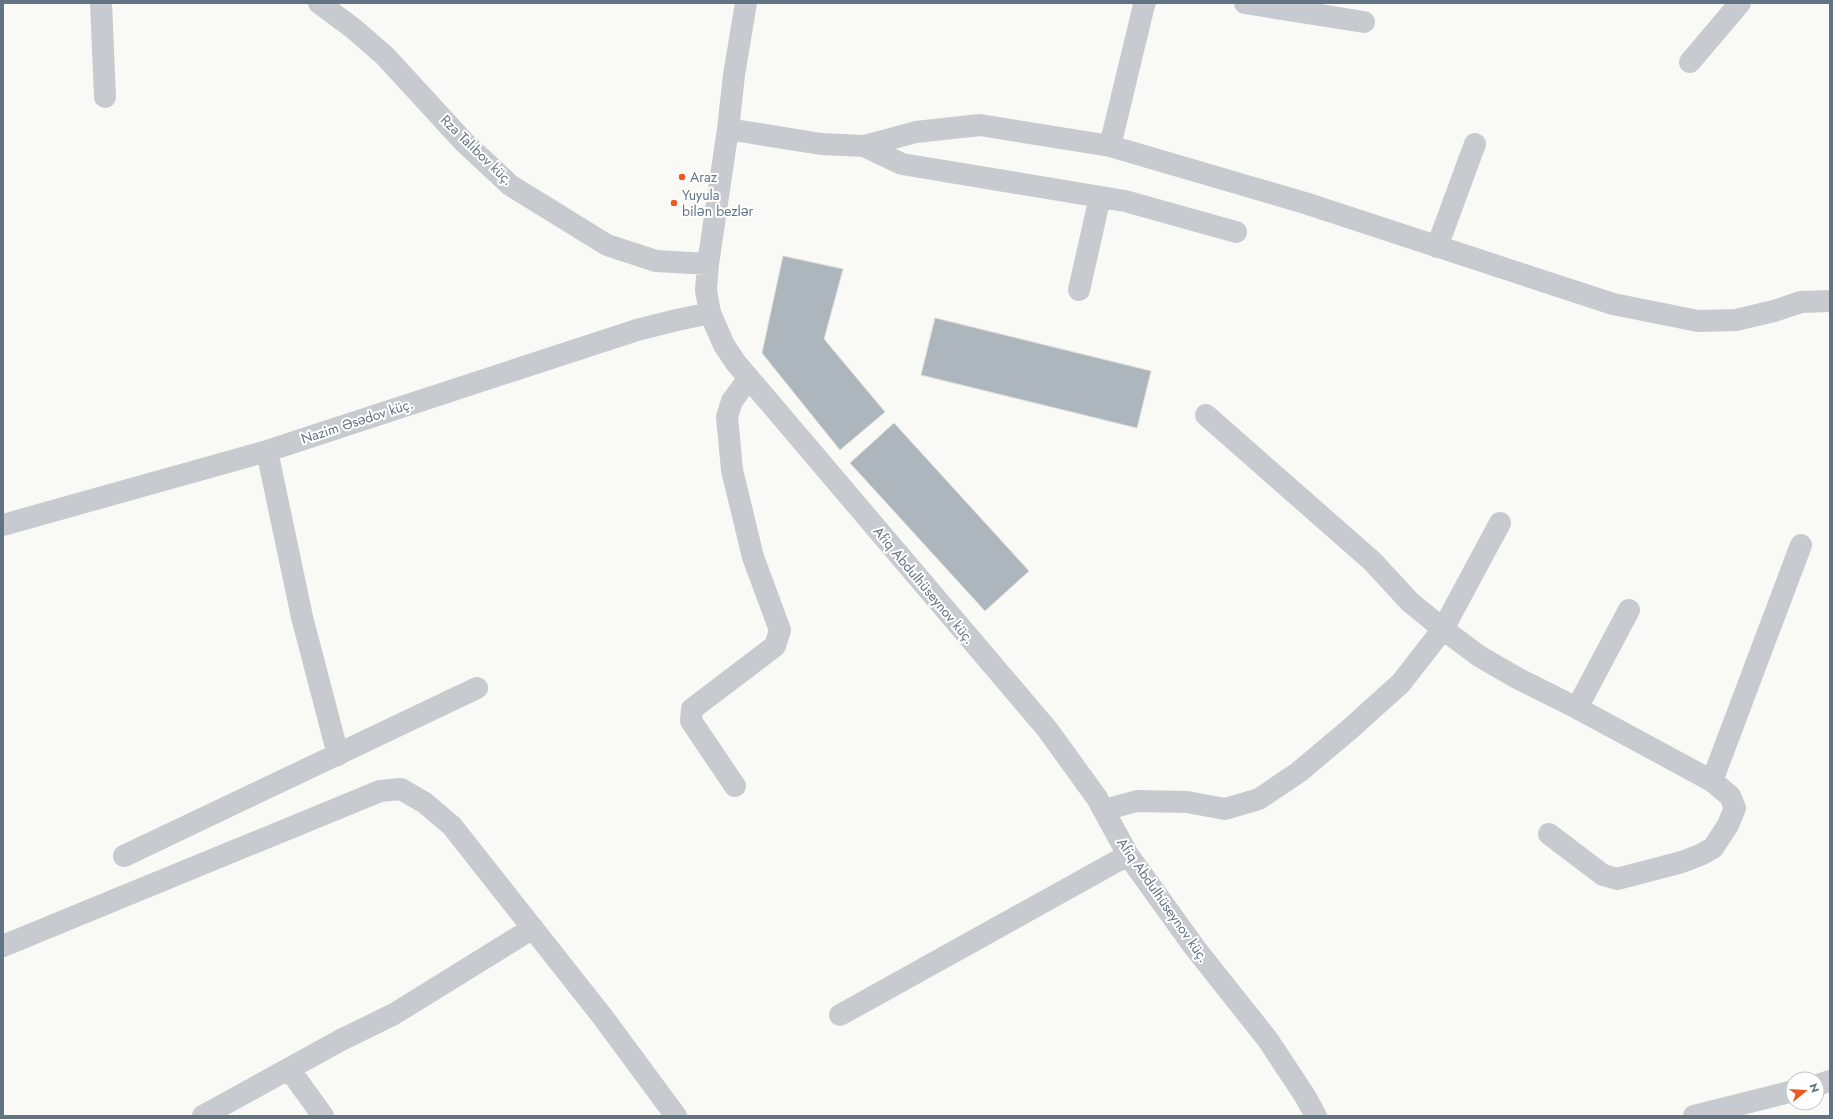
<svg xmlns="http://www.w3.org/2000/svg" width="1833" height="1119" viewBox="0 0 1833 1119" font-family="Jost,sans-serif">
	<rect width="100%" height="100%" fill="#f9f9f6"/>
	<!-- building -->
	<path fill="#adb6bc" stroke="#dbdbd9" d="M 783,256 L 843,269 L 824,339 L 885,412 L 840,450 L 762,353 Z
		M 935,318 L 1151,371 L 1137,428 L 921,375 Z
		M 894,423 L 1029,571 L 985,611 L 850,463 Z"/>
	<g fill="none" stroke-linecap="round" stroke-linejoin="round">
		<!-- minor -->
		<path stroke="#c7cbcf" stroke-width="22" d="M 101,3 L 105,97
			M 319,3 L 354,29 L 385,56 L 464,142 L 510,185 L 607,245 L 656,261 L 708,264
			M 746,3 L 734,75 L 728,129 L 708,264 L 706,290 L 710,313 L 724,345 L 736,363 L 1047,729 L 1097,798 L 1128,855 L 1195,948 L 1268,1040 L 1305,1096 L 1316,1116
			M 1245,3 L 1364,22
			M 1690,62 L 1740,3
			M 728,129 L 821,144 L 864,146 L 916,132 L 980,125 L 1110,146 L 1305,203 L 1613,304 L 1698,321 L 1736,320 L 1774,311 L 1801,302 L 1830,301
			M 864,146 L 902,164 L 1125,201 L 1236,232
			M 1110,146 L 1144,5 L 1145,3
			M 1437,247 L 1475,144
			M 1079,290 L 1100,197
			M 1206,415 L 1372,561 L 1410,602 L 1443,629 L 1479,656 L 1517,678 L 1577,708 L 1712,781 L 1730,796 L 1735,808 L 1728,825 L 1713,848 L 1700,855 L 1682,862 L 1617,879 L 1603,875 L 1549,834
			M 267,451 L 302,617 L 338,755
			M 3,525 L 267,451 L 637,330 L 677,320 L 710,313
			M 1577,708 L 1629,610
			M 1712,781 L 1801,545
			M 735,786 L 691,721 L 692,709 L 775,646 L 780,630 L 753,557 L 732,470 L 727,417 L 732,401 L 749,378
			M 1104,810 L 1137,801 L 1187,802 L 1225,809 L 1259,799 L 1299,772 L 1350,729 L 1401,683 L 1443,629 L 1500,523
			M 124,856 L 477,688
			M 3,946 L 380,791 L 401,789 L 425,803 L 452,826 L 602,1016 L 676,1116
			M 840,1015 L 1128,855
			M 289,1069 L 323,1116
			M 1817,1085 L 1830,1081
			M 203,1116 L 341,1040 L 394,1014 L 533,928
			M 1694,1116 L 1793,1091"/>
	</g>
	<!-- markers -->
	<g fill="#ef5721" stroke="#fff" stroke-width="1.5">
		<circle cx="682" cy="177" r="4"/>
		<circle cx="674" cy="203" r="4"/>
	</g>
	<g text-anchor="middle" stroke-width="4" stroke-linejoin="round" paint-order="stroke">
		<!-- street labels -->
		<g font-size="14" fill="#627484" stroke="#fff">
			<text transform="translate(477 150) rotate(44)" y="5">Rza Talıbov küç.</text>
			<text transform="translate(357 421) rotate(-18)" y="5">Nazim Əsədov küç.</text>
			<text transform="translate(924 585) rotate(50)" y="5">Afiq Abdulhüseynov küç.</text>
			<text transform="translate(1163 900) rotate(55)" y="5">Afiq Abdulhüseynov küç.</text>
		</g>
		<!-- poi labels -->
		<g font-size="14" fill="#627484" stroke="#fff" text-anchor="start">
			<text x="690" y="182">Araz</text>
			<text x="682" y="200">Yuyula<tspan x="682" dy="16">bilən bezlər</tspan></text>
		</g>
	</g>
	<!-- border -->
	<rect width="1833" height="1119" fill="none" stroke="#627484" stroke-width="8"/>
	<!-- north arrow -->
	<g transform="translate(1805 1091) rotate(72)"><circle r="19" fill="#ffffff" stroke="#c0c7ce"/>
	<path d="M0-3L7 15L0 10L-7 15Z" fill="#ef5721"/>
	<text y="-6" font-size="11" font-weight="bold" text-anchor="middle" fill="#627484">N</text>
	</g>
</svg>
